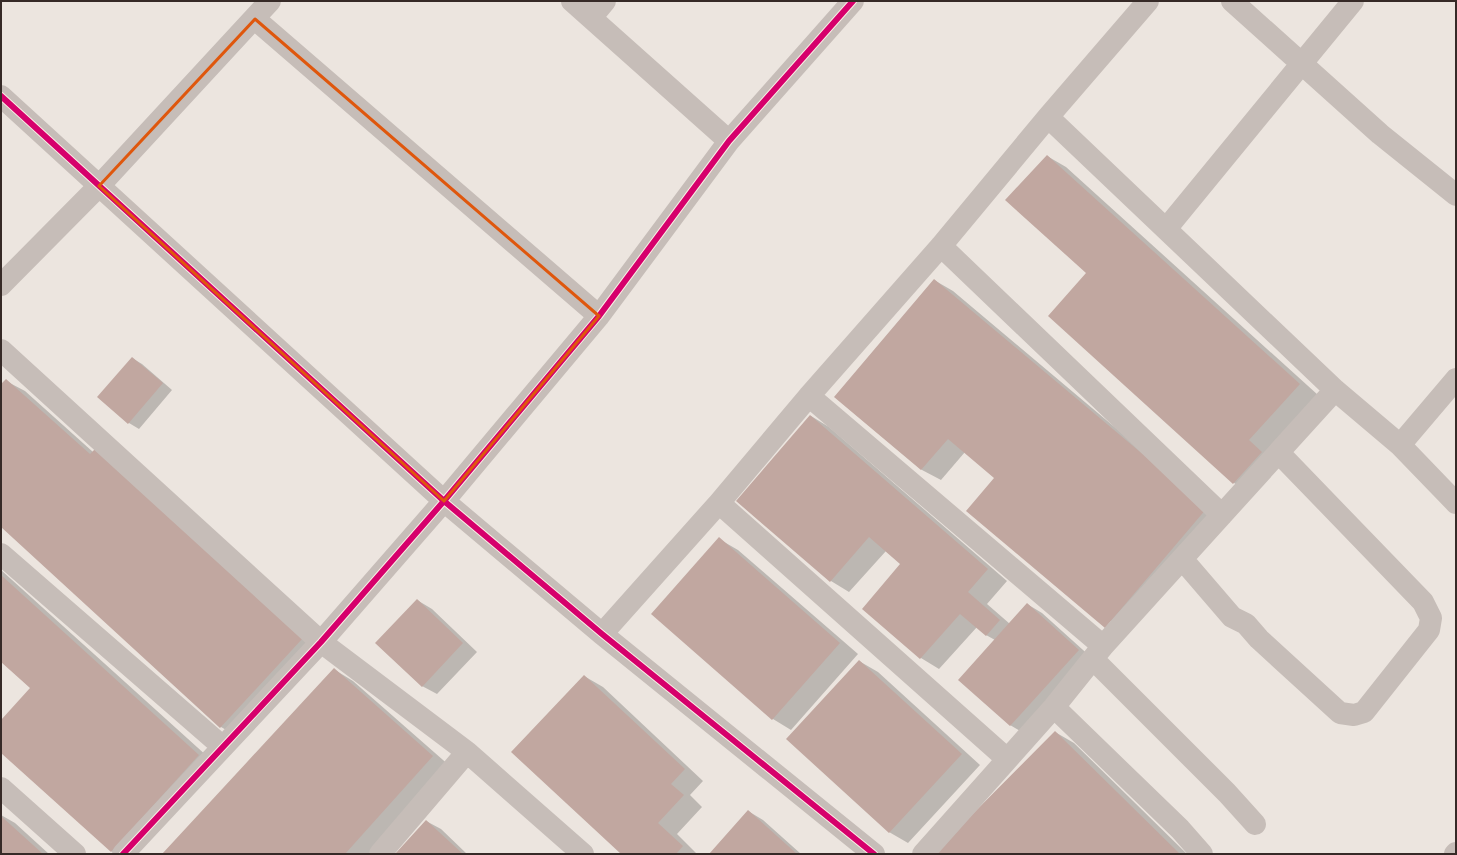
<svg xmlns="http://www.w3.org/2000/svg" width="1457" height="855" viewBox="0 0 1457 855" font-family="'Titillium Web',sans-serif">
	<rect width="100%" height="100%" fill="#ece5df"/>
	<!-- shadow -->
	<path fill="#0003" d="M 1047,156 L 1066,167 L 1318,395 L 1253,494 L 1234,483 Z
		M 934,280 L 953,291 L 1225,520 L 1124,638 L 995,478 L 965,452 L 941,480 L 922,470 L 835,397 Z
		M 132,358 L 142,364 L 172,390 L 139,429 L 129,423 L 99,397 Z
		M 6,381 L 25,391 L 93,452 L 321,649 L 240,738 L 221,727 L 1,526 L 1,386 Z
		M 811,416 L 829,427 L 1007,581 L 987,604 L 1010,624 L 1027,604 L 1042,613 L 1093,659 L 1025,734 L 1010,725 L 995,640 L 986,635 L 977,627 L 939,669 L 921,658 L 902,564 L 886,551 L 849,592 L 831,581 L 737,501 Z
		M 719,539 L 738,550 L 858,654 L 791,730 L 773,719 Z
		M 1,570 L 218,766 L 116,854 L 111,851 L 1,751 L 1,722 L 31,688 L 1,661 Z
		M 417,600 L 432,609 L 477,652 L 437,694 L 422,686 Z
		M 859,661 L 878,672 L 980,765 L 908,843 L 889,832 Z
		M 335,670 L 353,681 L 451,767 L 374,854 L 163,854 Z
		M 584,676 L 603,687 L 703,781 L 690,795 L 702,807 L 677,834 L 697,854 L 622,854 Z
		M 1055,732 L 1074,743 L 1187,854 L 934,854 Z
		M 748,811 L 763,820 L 801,854 L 710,854 Z
		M 1,815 L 15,823 L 49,854 L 1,854 Z
		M 426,821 L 441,829 L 467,854 L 396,854 Z"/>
	<!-- building -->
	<path fill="#c1a7a0" d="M 1047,155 L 1300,384 L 1249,440 L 1262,452 L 1233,484 L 1048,316 L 1086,273 L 1005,200 Z
		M 934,279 L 1207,508 L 1105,628 L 966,511 L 994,478 L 948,439 L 921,470 L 834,397 Z
		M 132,357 L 163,383 L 128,424 L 97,397 Z
		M 6,379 L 90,454 L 96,448 L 303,638 L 220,728 L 1,527 L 1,384 Z
		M 810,415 L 988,569 L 968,592 L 1000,620 L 986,636 L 960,614 L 920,659 L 862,609 L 900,564 L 869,537 L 830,582 L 736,501 Z
		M 719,537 L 840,643 L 772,720 L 651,614 Z
		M 1,575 L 199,755 L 111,852 L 1,753 L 1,720 L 30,688 L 1,662 Z
		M 417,599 L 463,643 L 422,687 L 375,643 Z
		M 1027,603 L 1079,650 L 1010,726 L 958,680 Z
		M 859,660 L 962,754 L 889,833 L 786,739 Z
		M 334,668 L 433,756 L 345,854 L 162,854 Z
		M 584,675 L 685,769 L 671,784 L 684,795 L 658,823 L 683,846 L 676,854 L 621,854 L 511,752 Z
		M 1055,731 L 1180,854 L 933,854 Z
		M 748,810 L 797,854 L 709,854 Z
		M 1,816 L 43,854 L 1,854 Z
		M 426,820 L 463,854 L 395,854 Z"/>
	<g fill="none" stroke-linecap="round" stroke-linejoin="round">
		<!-- street -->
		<path stroke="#c6bdb8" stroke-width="22" d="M 572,1 L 729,141
			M 1232,1 L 1380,134 L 1456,195
			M 591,18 L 605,1
			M 255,19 L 599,316
			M 1,96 L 444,501 L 602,634 L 874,854
			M 1048,117 L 1335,390 L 1400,445 L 1456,503
			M 1166,229 L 1353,1
			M 941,246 L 1222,515
			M 1,285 L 99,186 L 270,1
			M 1,350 L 321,642 L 467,752 L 583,854
			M 809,396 L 1103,646
			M 1400,445 L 1456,379
			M 719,503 L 1007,759
			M 1,554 L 223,747
			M 1183,560 L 1232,617 L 1246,624 L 1259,639 L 1340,713 L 1354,715 L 1364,712 L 1429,630 L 1431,618 L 1423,602 L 1279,453
			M 602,634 L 719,503 L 809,396 L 941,246 L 1048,117 L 1148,1
			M 1093,659 L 1227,793 L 1255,824
			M 1054,707 L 1180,829 L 1202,854
			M 1,788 L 75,854
			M 123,854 L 321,642 L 444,501 L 599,316 L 729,141 L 853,1
			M 380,854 L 467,752
			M 923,854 L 1054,707 L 1103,646 L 1335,390
			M 1455,854 L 1456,853"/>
		<defs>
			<path id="cycleway" d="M 1,96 L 444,501 L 602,634 L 874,854
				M 123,854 L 321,642 L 444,501 L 599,316 L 729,141 L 853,1"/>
		</defs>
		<!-- cycleway casing -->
		<use href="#cycleway" stroke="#faefe6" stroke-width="8"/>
		<!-- cycleway -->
		<use href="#cycleway" stroke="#d6006c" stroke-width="6"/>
	</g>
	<!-- marked area -->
	<path fill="none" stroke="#df570d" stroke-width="3" stroke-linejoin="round" d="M 255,19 L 599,316 L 444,501 L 99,186 Z"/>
	<!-- border -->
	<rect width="1457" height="855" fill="none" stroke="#362a27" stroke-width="4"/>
</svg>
